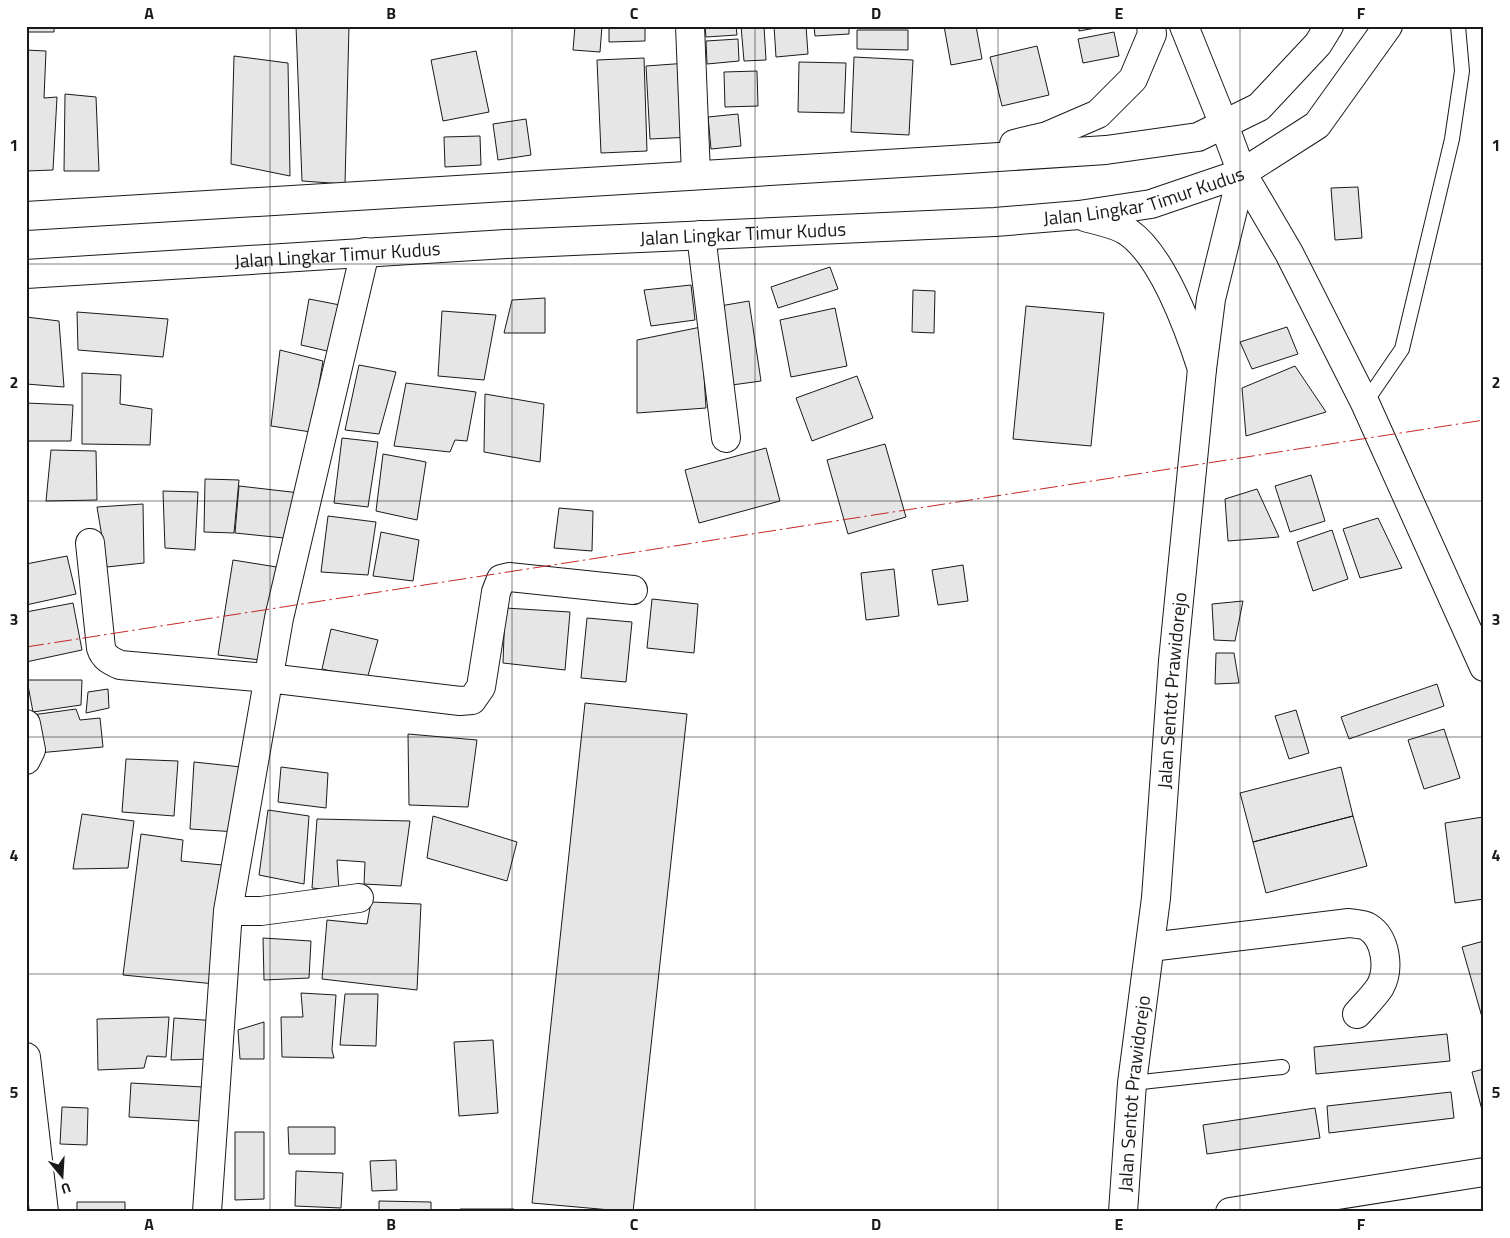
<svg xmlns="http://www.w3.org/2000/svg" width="1510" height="1238" viewBox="0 0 1510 1238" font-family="'Titillium Web',sans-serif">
	<rect width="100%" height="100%" fill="#fff"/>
	<!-- building -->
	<path fill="#e6e6e6" stroke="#1a1a1a" d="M 26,26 L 54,26 L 54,32 L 26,32 Z
		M 296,26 L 349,26 L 345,184 L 302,181 Z
		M 575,26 L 602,26 L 600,52 L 573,50 Z
		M 609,26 L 645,26 L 645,41 L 609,42 Z
		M 705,26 L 736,26 L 737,35 L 706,37 Z
		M 741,26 L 764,26 L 766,60 L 744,61 Z
		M 774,26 L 806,26 L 808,54 L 776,57 Z
		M 814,26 L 849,26 L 849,34 L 815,36 Z
		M 944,26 L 976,26 L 982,59 L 951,65 Z
		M 1079,26 L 1107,26 L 1079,31 Z
		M 857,30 L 908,30 L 908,50 L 857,49 Z
		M 1114,32 L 1119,56 L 1083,63 L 1078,39 Z
		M 738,39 L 739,61 L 707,64 L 706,41 Z
		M 1037,46 L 1049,95 L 1002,106 L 990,57 Z
		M 26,50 L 46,51 L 44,98 L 57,97 L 53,170 L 26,171 Z
		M 476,51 L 489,112 L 443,121 L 431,60 Z
		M 234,56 L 288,63 L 290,176 L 231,164 Z
		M 854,57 L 913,60 L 909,135 L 851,132 Z
		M 644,58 L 647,151 L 601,153 L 597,60 Z
		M 799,62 L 846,63 L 844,113 L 798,112 Z
		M 688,63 L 692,137 L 650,139 L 646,66 Z
		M 757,71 L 758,106 L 725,107 L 724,72 Z
		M 65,94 L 96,97 L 99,171 L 64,171 Z
		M 738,114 L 741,146 L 711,149 L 708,117 Z
		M 526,119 L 531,155 L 498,160 L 493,124 Z
		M 480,136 L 481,165 L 445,167 L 444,137 Z
		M 1358,187 L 1362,238 L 1335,240 L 1331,188 Z
		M 830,267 L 838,289 L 778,308 L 771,287 Z
		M 691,285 L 695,320 L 651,326 L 644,290 Z
		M 913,290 L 935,291 L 934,333 L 912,332 Z
		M 545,298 L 545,333 L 504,333 L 512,300 Z
		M 309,299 L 340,305 L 336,353 L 301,345 Z
		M 749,301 L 761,381 L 732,385 L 720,306 Z
		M 1026,306 L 1104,313 L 1091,446 L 1013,439 Z
		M 835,308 L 847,366 L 791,377 L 780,320 Z
		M 442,311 L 496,315 L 484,380 L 438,376 Z
		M 77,312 L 168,319 L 163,357 L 78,350 Z
		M 26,317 L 59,321 L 64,387 L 26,384 Z
		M 701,327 L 706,408 L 637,413 L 637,340 Z
		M 1287,327 L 1298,354 L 1252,369 L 1240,342 Z
		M 280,350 L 323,361 L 311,432 L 271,426 Z
		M 359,365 L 396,372 L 379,434 L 345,430 Z
		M 1295,366 L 1326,412 L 1246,436 L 1242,388 Z
		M 82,373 L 121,375 L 120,404 L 152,409 L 150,445 L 82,444 Z
		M 857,376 L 873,418 L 812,441 L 796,398 Z
		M 406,383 L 476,392 L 467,441 L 455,440 L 450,452 L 394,446 Z
		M 485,394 L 544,404 L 540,462 L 484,452 Z
		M 26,403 L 73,405 L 71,441 L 26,441 Z
		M 342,438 L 378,442 L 368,507 L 334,503 Z
		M 885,444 L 906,517 L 848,534 L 827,460 Z
		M 766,448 L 780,501 L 699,523 L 685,470 Z
		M 51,450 L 96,451 L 97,500 L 46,501 Z
		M 383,454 L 426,462 L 417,520 L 376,511 Z
		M 1311,475 L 1325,521 L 1290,532 L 1275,486 Z
		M 205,479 L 239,480 L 234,533 L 204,532 Z
		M 239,486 L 300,493 L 294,539 L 235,533 Z
		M 1257,489 L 1279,537 L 1228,541 L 1225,499 Z
		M 163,491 L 198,492 L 195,550 L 165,548 Z
		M 143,504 L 144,563 L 107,567 L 97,507 Z
		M 559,508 L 593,511 L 592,551 L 554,548 Z
		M 328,516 L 376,522 L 368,575 L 321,572 Z
		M 1378,518 L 1402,568 L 1360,578 L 1343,529 Z
		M 1332,530 L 1348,579 L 1313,591 L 1297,542 Z
		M 381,532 L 419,540 L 413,581 L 373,576 Z
		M 67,556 L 76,594 L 26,605 L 26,564 Z
		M 233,560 L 289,569 L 269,661 L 218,655 Z
		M 963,565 L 968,601 L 938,605 L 932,570 Z
		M 894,569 L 899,616 L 866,620 L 861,573 Z
		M 652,599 L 698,604 L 694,653 L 647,648 Z
		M 1243,601 L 1235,641 L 1214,640 L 1212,604 Z
		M 73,603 L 82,650 L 26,662 L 26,612 Z
		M 505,608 L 570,612 L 565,670 L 503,663 Z
		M 587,618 L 632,622 L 626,682 L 581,678 Z
		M 331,629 L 378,640 L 367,679 L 322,669 Z
		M 1216,653 L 1234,653 L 1239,683 L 1215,684 Z
		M 27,680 L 82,680 L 81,705 L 33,712 Z
		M 1437,684 L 1444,706 L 1349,739 L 1341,717 Z
		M 108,689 L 109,708 L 86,713 L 88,692 Z
		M 585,703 L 687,714 L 633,1212 L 532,1203 Z
		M 76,709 L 80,720 L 100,718 L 103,747 L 38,753 L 32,715 Z
		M 1296,710 L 1309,753 L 1289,759 L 1275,716 Z
		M 1444,729 L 1460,778 L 1424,789 L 1408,740 Z
		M 408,734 L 477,740 L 468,807 L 409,805 Z
		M 126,759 L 178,761 L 174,816 L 122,812 Z
		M 194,762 L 251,768 L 237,832 L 190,829 Z
		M 281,767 L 328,773 L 326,808 L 278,802 Z
		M 1341,767 L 1353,816 L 1253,842 L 1240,793 Z
		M 268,810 L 309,816 L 304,884 L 259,875 Z
		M 82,814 L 134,821 L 128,868 L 73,869 Z
		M 433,816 L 517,842 L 507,881 L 427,858 Z
		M 1353,816 L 1367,866 L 1266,893 L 1253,842 Z
		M 1483,817 L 1484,899 L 1455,903 L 1445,823 Z
		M 317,819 L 410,821 L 401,886 L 364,884 L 365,862 L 337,860 L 339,891 L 312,888 Z
		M 141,834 L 183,840 L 181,861 L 233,866 L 215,984 L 123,975 Z
		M 371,902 L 421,904 L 417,990 L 322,979 L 327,920 L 367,924 Z
		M 263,938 L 311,941 L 309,978 L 264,980 Z
		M 1484,941 L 1484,1024 L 1462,947 Z
		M 301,993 L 336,995 L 332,1050 L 334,1058 L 282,1057 L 281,1017 L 303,1017 Z
		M 345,994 L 378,994 L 376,1046 L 340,1045 Z
		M 169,1017 L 166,1057 L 147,1056 L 144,1068 L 98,1070 L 97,1019 Z
		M 174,1018 L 218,1021 L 215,1059 L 171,1060 Z
		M 264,1022 L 264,1059 L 240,1059 L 238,1030 Z
		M 1447,1034 L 1450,1061 L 1316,1074 L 1314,1047 Z
		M 493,1040 L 498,1113 L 459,1116 L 454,1042 Z
		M 1484,1069 L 1484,1110 L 1482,1110 L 1472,1072 Z
		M 131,1083 L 203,1087 L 201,1121 L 129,1117 Z
		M 1451,1092 L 1454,1118 L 1329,1133 L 1327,1106 Z
		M 62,1107 L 88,1108 L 87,1145 L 60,1144 Z
		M 1315,1108 L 1320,1138 L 1207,1154 L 1203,1125 Z
		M 288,1127 L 335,1127 L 335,1154 L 289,1154 Z
		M 235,1132 L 264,1132 L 264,1199 L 235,1200 Z
		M 396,1160 L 397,1190 L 372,1191 L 370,1161 Z
		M 296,1171 L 343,1173 L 341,1208 L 295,1206 Z
		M 379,1201 L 431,1202 L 431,1212 L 379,1212 Z
		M 77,1202 L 125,1202 L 125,1212 L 77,1212 Z
		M 460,1209 L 514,1209 L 514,1212 L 460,1212 Z"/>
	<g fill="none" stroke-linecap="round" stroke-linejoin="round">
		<defs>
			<path id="lane" d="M 1365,403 L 1402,349 L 1452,139 L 1462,71 L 1458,26
				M 1132,1083 L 1282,1067"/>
			<path id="street" d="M 690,26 L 696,175
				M 701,235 L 726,438
				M 90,543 L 101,648 C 104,658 111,661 120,665 L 268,678 L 460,701 L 472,700 L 481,687 L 496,592 L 501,579 L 509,577 L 633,590
				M 26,724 L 31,750 L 26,760
				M 228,911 L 261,911 L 359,898
				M 1150,947 L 1349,923 C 1355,924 1363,924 1368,927 C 1386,938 1390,969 1380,987 C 1374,996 1365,1005 1357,1014
				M 26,1057 L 44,1212
				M 207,1212 L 228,911 L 279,618 L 365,252
				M 1230,1212 L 1484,1172"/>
			<g id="secondary">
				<path d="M 1224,125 L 1242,173 L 1289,253 L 1365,403 L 1484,667"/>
				<path id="s1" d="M 1123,1212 L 1132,1083 L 1156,898 L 1173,661 L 1202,369 L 1211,299 L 1242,173"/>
			</g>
			<path id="primary" d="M 1184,26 L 1224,125"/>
			<g id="highway">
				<path d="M 1014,144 L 1047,136 L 1098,114 L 1133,79 L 1152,34 L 1151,26"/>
				<path d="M 26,216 L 952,160 L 1106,150 L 1198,137 L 1259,107 L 1318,44 L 1329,26"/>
				<path d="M 1085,217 C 1098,221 1117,224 1128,232 C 1163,256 1189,329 1202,369"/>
				<path id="s2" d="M 26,274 L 506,244 L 995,222 L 1079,215 L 1151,204 L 1242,173 L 1317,125 L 1388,26"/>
			</g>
		</defs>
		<!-- lane casing -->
		<use href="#lane" stroke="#1a1a1a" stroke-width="16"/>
		<!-- street casing -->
		<use href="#street" stroke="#1a1a1a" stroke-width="30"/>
		<!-- secondary casing -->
		<use href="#secondary" stroke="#1a1a1a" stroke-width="30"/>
		<!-- primary casing -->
		<use href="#primary" stroke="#1a1a1a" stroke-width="30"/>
		<!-- highway casing -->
		<use href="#highway" stroke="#1a1a1a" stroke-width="30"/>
		<!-- lane -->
		<use href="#lane" stroke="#fff" stroke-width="14"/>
		<!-- street -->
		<use href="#street" stroke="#fff" stroke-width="28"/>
		<!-- secondary -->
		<use href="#secondary" stroke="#fff" stroke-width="28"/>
		<!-- primary -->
		<use href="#primary" stroke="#fff" stroke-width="28"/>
		<!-- highway -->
		<use href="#highway" stroke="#fff" stroke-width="28"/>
		<!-- power -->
		<path stroke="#c62828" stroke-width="1" stroke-dasharray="18 4 2.5 4" stroke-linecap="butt" d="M 26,647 L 1484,420"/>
	</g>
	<!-- grid -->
	<path fill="none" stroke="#1a1a1a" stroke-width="1" stroke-opacity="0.55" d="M 270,26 L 270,1212M 512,26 L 512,1212M 755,26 L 755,1212M 998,26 L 998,1212M 1240,26 L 1240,1212M 26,264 L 1484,264M 26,501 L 1484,501M 26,737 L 1484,737M 26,974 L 1484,974"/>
	<g text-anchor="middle" stroke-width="4" stroke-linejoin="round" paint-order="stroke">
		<!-- street labels -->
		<g font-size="19" fill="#1a1a1a" stroke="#fff">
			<text dy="7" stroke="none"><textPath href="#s2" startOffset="1122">Jalan Lingkar Timur Kudus</textPath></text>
			<text dy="7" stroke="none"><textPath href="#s2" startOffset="718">Jalan Lingkar Timur Kudus</textPath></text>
			<text dy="7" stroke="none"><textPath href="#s2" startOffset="312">Jalan Lingkar Timur Kudus</textPath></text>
			<text dy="7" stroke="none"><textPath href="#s1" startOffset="524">Jalan Sentot Prawidorejo</textPath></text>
			<text dy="7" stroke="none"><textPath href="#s1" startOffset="119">Jalan Sentot Prawidorejo</textPath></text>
		</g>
	</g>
	<!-- border -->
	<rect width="1510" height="1238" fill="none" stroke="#ffffff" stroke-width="55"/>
	<!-- north arrow -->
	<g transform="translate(62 1176) rotate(162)" stroke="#ffffff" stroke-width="4" paint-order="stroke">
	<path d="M0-4L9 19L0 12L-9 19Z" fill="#1a1a1a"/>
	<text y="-8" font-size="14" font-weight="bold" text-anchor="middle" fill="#1a1a1a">U</text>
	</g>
	<rect x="28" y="28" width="1454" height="1182" fill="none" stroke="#1a1a1a" stroke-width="2"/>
	<g font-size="16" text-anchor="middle" font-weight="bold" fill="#1a1a1a">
		<text x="149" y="19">A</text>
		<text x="391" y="19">B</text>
		<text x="634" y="19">C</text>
		<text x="876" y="19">D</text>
		<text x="1119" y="19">E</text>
		<text x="1361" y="19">F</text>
		<text x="14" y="151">1</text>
		<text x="1496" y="151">1</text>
		<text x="14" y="388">2</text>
		<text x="1496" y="388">2</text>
		<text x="14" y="625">3</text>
		<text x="1496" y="625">3</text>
		<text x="14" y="861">4</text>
		<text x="1496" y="861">4</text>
		<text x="14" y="1098">5</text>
		<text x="1496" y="1098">5</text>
		<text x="149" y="1230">A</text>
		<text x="391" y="1230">B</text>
		<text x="634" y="1230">C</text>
		<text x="876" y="1230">D</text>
		<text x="1119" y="1230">E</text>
		<text x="1361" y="1230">F</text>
	</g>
</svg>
